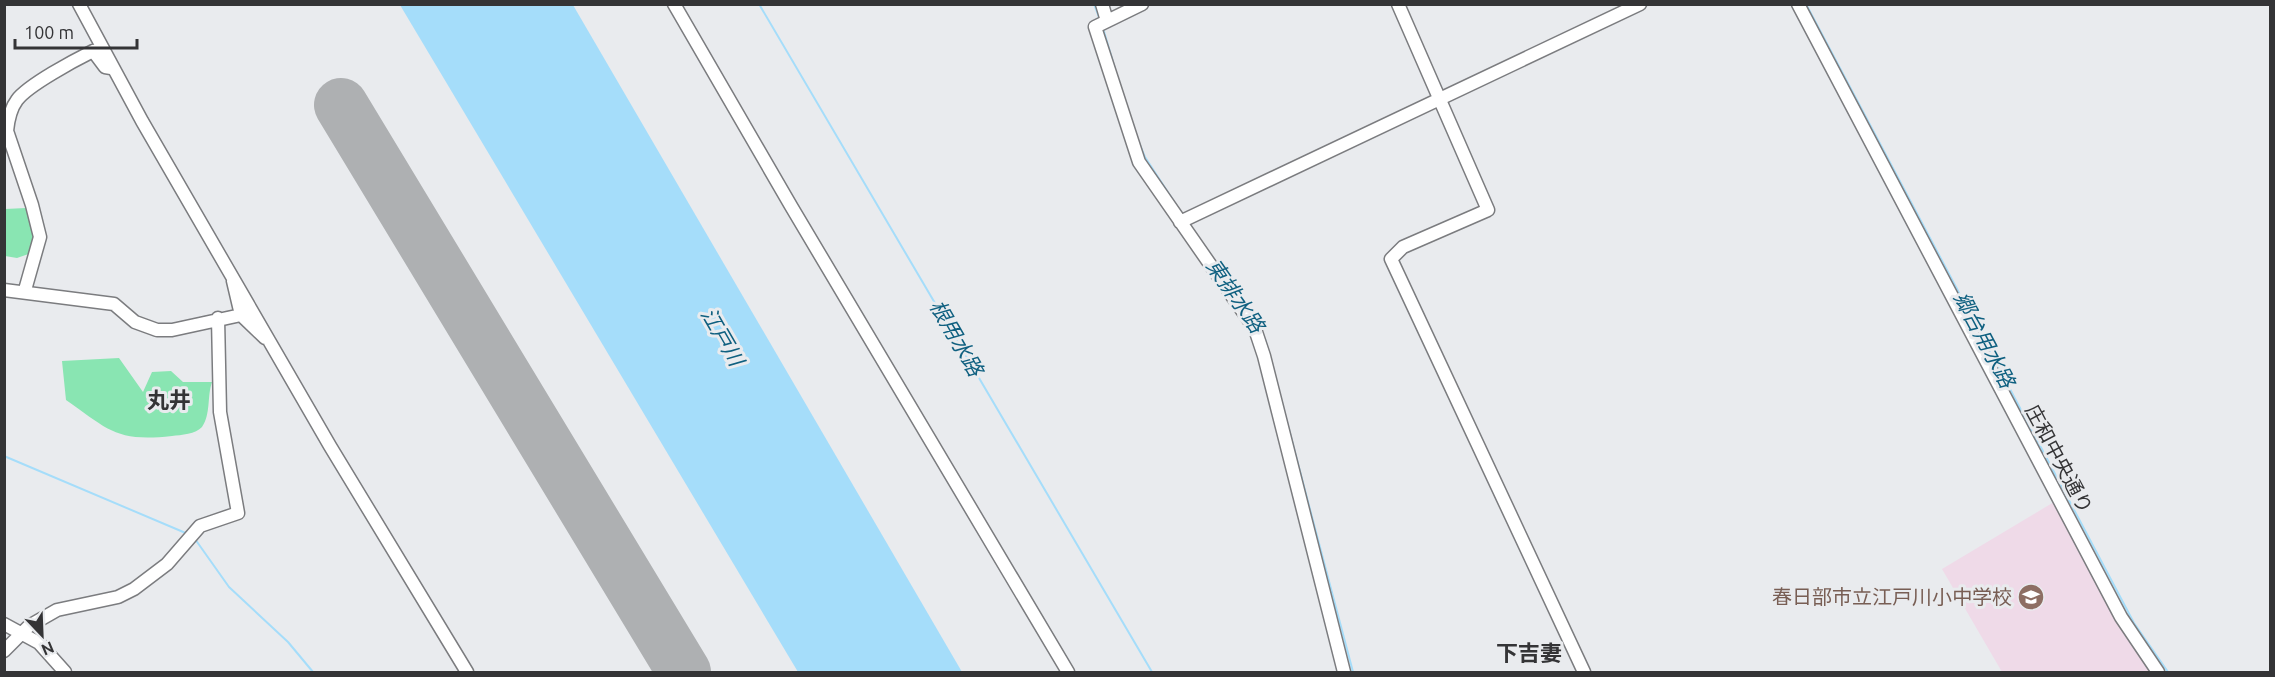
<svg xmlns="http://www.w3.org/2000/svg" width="2275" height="677" viewBox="0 0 2275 677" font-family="Ubuntu,'Noto Sans JP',sans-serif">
	<rect width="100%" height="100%" fill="#e9ebee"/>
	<!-- education -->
	<path fill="#efdae8" d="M 2054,502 L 2118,624 L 2152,672 L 2002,672 L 1942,569 Z"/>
	<!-- green -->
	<path fill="#89e5b2" d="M 26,208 L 40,250 L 17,258 L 5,256 L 5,209 Z
		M 119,358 L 143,392 L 152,372 L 171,371 L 183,382 L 212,382 C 207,396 211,414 202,427 C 196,434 181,435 172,436 C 116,442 109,430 66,400 L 62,361 Z"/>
	<!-- water -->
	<path fill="#a5ddfa" d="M 400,5 L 573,5 L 962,672 L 798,672 Z"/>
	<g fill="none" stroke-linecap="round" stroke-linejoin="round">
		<!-- stream -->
		<path stroke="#a5ddfa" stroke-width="2" d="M 759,4 L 1152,672
			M 1094,4 L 1100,20
			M 1806,4 L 2134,623 L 2168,672
			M 1103,28 L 1115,69
			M 1139,143 L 1145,157 L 1182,214
			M 1265,339 L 1353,672
			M 4,456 L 188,534
			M 195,539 L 229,587 L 288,642 L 313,672"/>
		<!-- runway -->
		<path stroke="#aeb0b2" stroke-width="54" d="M 341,105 L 684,672"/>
		<defs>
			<path id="minor" d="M 79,4 L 142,121 L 330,446 L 467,672
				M 674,4 L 791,206 L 1068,672
				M 1102,4 L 1107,21
				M 1142,4 L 1095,27 L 1139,162 L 1255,329 L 1264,356 L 1344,672
				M 1398,4 L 1488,210 L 1403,247 L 1391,259 L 1584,672
				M 1798,4 L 2121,617 L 2158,672
				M 1180,222 L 1640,4
				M 233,281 L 241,315
				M 4,290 L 114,304 L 135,322 L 157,330 L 172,330 L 241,315 L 265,338
				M 25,290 L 40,237 L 32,205 L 7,131 C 8,121 11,108 17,100 C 28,85 75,60 93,51 L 105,67 L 111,68
				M 4,624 L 39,643 L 65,672
				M 4,651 L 29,626 L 57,610 L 118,597 L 134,589 L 167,564 L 200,526 L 238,513 L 220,412 L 218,318"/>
		</defs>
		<!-- minor casing -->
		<use href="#minor" stroke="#7b7c7f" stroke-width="15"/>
		<!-- minor -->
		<use href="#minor" stroke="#fff" stroke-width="12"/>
	</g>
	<!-- icons -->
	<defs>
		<symbol id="school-disc" viewBox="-11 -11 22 22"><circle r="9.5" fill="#8d6e63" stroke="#e9ebee"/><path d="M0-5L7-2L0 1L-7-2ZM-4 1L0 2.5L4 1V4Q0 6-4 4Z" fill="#fff"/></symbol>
	</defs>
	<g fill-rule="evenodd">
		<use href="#school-disc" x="2016" y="582" width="30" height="30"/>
	</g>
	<g text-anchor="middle" stroke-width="6" stroke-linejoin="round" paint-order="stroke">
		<!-- street labels -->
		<g font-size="20" fill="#343436" stroke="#e9ebee">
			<text transform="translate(2059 459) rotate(62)" y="7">庄和中央通り</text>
		</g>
		<!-- education labels -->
		<g font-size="20" fill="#785e54" stroke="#e9ebee" text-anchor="end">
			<text x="2012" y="604">春日部市立江戸川小中学校</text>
		</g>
		<!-- water labels -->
		<g font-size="21" font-style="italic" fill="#0f6080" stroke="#e9ebee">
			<text transform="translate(1235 296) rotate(55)" y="7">東排水路</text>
			<text transform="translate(722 337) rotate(60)" y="7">江戸川</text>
			<text transform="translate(956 338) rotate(60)" y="7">根用水路</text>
			<text transform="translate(1984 340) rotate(62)" y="7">郷台用水路</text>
		</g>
		<!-- quarter labels -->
		<g font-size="22" font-weight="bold" fill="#343436" stroke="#e9ebee">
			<text x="169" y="408">丸井</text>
			<text x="1529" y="661">下吉妻</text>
		</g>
	</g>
	<!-- border -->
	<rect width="2275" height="677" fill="none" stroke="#343436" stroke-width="12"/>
	<!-- north arrow -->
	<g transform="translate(42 635) rotate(157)" stroke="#e9ebee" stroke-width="4.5" paint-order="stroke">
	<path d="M0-4.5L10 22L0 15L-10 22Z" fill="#343436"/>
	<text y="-9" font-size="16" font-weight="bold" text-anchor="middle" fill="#343436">N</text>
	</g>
	<!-- scale -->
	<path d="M15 39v9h122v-9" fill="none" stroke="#343436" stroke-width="3"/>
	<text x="24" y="39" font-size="18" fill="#343436" stroke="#e9ebee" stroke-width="4.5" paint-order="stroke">100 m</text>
</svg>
